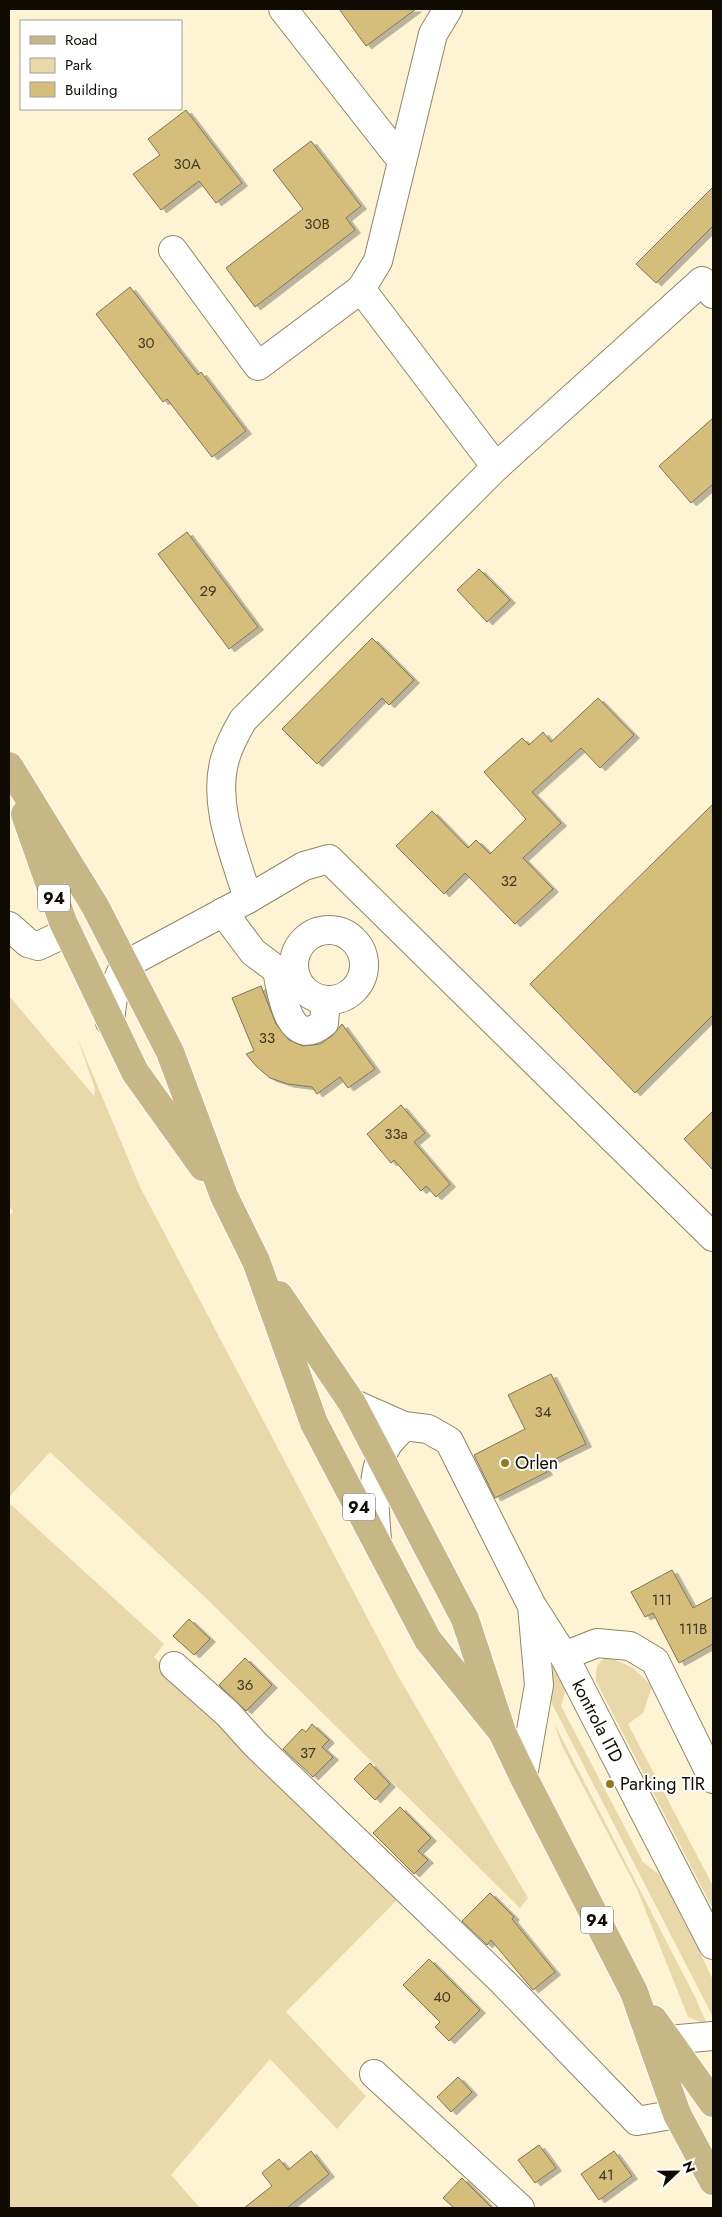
<svg xmlns="http://www.w3.org/2000/svg" width="722" height="2217" viewBox="0 0 722 2217" font-family="Jost,sans-serif">
	<defs>
		<filter id="shadow"><feDropShadow dx="5.5" dy="3" stdDeviation="0" flood-color="#0004"/></filter>
	</defs>
	<rect width="100%" height="100%" fill="#fef3d3"/>
	<!-- green -->
	<path fill="#e8d8aa" d="M 9,996 L 94,1096 L 95,1089 L 77,1037 L 140,1187 L 398,1676 L 528,1898 L 520,1908 L 206,1598 L 50,1452 L 9,1497 L 9,1217 L 13,1211 L 9,1206 Z
		M 9,1503 L 164,1644 L 154,1657 L 398,1899 L 286,2012 L 366,2096 L 337,2129 L 270,2059 L 171,2175 L 200,2208 L 9,2208 Z
		M 609,1657 L 633,1668 L 652,1686 L 643,1713 L 628,1724 L 713,1886 L 713,1909 L 596,1681 C 596,1669 596,1661 609,1657 Z
		M 555,1666 L 567,1685 L 561,1706 L 643,1862 L 667,1881 L 712,1978 L 713,2017 L 549,1698 L 550,1671 Z
		M 554,1723 L 696,1999 L 707,2024 L 688,2017 L 637,1889 L 562,1746 Z"/>
	<!-- building -->
	<path fill="#d5be7b" stroke="#7e7458" filter="url(#shadow)" d="M 339,9 L 416,9 L 366,46 Z
		M 186,110 L 242,183 L 216,203 L 199,181 L 161,210 L 133,174 L 160,155 L 148,139 Z
		M 311,141 L 361,206 L 346,218 L 355,230 L 255,307 L 226,268 L 303,209 L 273,170 Z
		M 713,187 L 713,226 L 656,283 L 636,264 Z
		M 130,287 L 198,375 L 201,372 L 246,431 L 212,457 L 167,399 L 163,402 L 96,314 Z
		M 713,418 L 713,484 L 691,503 L 659,466 Z
		M 187,532 L 258,627 L 229,649 L 158,554 Z
		M 479,569 L 510,600 L 487,622 L 457,590 Z
		M 372,638 L 414,680 L 389,705 L 382,698 L 317,764 L 282,729 Z
		M 598,698 L 634,735 L 600,768 L 581,748 L 532,792 L 561,823 L 523,858 L 553,889 L 515,924 L 465,873 L 444,894 L 396,846 L 432,811 L 468,848 L 476,840 L 490,854 L 526,819 L 484,772 L 522,738 L 529,745 L 543,732 L 551,742 Z
		M 713,804 L 713,1015 L 635,1093 L 530,984 Z
		M 261,986 L 276,1024 L 289,1040 L 303,1046 L 320,1044 L 332,1036 L 342,1024 L 375,1069 L 348,1088 L 340,1077 L 317,1094 L 312,1087 L 288,1084 L 270,1078 L 256,1066 L 246,1054 L 254,1051 L 232,998 Z
		M 401,1105 L 425,1133 L 414,1142 L 450,1184 L 436,1197 L 426,1186 L 421,1191 L 394,1160 L 391,1163 L 367,1134 Z
		M 713,1111 L 713,1170 L 684,1139 Z
		M 551,1374 L 586,1444 L 543,1465 L 547,1472 L 495,1498 L 474,1455 L 525,1429 L 508,1395 Z
		M 672,1570 L 693,1608 L 713,1597 L 713,1644 L 679,1663 L 653,1613 L 645,1617 L 631,1592 Z
		M 189,1619 L 210,1639 L 194,1655 L 173,1636 Z
		M 245,1658 L 272,1685 L 246,1711 L 219,1685 Z
		M 312,1724 L 329,1740 L 322,1747 L 333,1757 L 313,1777 L 283,1749 L 302,1729 L 306,1732 Z
		M 370,1763 L 390,1784 L 375,1800 L 354,1779 Z
		M 400,1807 L 431,1838 L 418,1851 L 428,1860 L 414,1874 L 373,1833 Z
		M 490,1893 L 514,1917 L 512,1919 L 555,1972 L 533,1990 L 491,1940 L 487,1945 L 462,1921 Z
		M 429,1959 L 480,2010 L 449,2041 L 435,2027 L 440,2022 L 403,1985 Z
		M 458,2077 L 472,2092 L 451,2112 L 437,2097 Z
		M 539,2145 L 556,2168 L 535,2183 L 518,2160 Z
		M 311,2151 L 329,2174 L 287,2208 L 244,2208 L 272,2186 L 262,2173 L 279,2159 L 288,2170 Z
		M 614,2151 L 632,2176 L 599,2200 L 581,2174 Z
		M 462,2178 L 492,2208 L 454,2208 L 443,2198 Z"/>
	<g fill="none" stroke-linecap="round" stroke-linejoin="round">
		<defs>
			<g id="minor">
				<path d="M 283,9 L 402,161"/>
				<path d="M 448,9 L 433,34 L 378,261 L 361,289 L 496,467"/>
				<path d="M 173,250 L 258,366 L 361,289"/>
				<path d="M 248,899 L 304,866 L 329,859 L 713,1237"/>
				<path d="M 223,912 L 253,952 L 277,970 C 281,992 289,1052 324,1023 L 326,1000"/>
				<path d="M 9,926 L 28,943 L 38,946 L 68,932"/>
				<circle cx="329" cy="965" r="35"/>
				<path d="M 110,1022 C 112,1001 114,983 125,965 L 248,899 C 235,855 212,805 225,759 C 229,745 236,732 243,720 L 496,467 L 702,281 L 713,294"/>
				<path d="M 352,1403 L 404,1426 L 428,1429 L 449,1441 L 532,1606 L 539,1685 L 523,1776"/>
				<path d="M 377,1540 C 375,1510 369,1471 388,1444 C 392,1438 399,1432 404,1426"/>
				<path id="s1" d="M 534,1609 L 564,1656 L 713,1945"/>
				<path d="M 564,1656 L 597,1643 L 630,1646 L 655,1661 L 713,1779"/>
				<path d="M 174,1666 L 228,1714 L 255,1744 L 503,1982 L 637,2121 L 677,2114"/>
				<path d="M 650,2037 L 668,2040 L 713,2036"/>
				<path d="M 374,2074 L 520,2208"/>
			</g>
			<path id="major" d="M 9,766 L 95,906 L 170,1052 L 224,1196 L 256,1261 L 314,1423 L 428,1640 L 502,1732
				M 25,814 L 63,922 L 135,1072 L 203,1167
				M 279,1295 L 352,1403 L 465,1619 L 502,1732 L 523,1776 L 634,1992 L 677,2114 L 713,2181
				M 653,2019 L 713,2103"/>
		</defs>
		<!-- minor casing -->
		<use href="#minor" stroke="#8f8569" stroke-width="30"/>
		<!-- major casing -->
		<use href="#major" stroke="#fff" stroke-width="30"/>
		<!-- minor -->
		<use href="#minor" stroke="#fff" stroke-width="28"/>
		<!-- major -->
		<use href="#major" stroke="#c7b786" stroke-width="28"/>
	</g>
	<!-- markers -->
	<g fill="#93781e" stroke="#fff" stroke-width="2">
		<circle cx="505" cy="1463" r="5"/>
		<circle cx="610" cy="1784" r="5"/>
	</g>
	<g text-anchor="middle" stroke-width="4" stroke-linejoin="round" paint-order="stroke">
		<!-- number labels -->
		<g font-size="15" fill="#403821">
			<text x="187" y="169">30A</text>
			<text x="317" y="229">30B</text>
			<text x="146" y="348">30</text>
			<text x="208" y="596">29</text>
			<text x="509" y="886">32</text>
			<text x="267" y="1043">33</text>
			<text x="396" y="1139">33a</text>
			<text x="543" y="1417">34</text>
			<text x="662" y="1605">111</text>
			<text x="693" y="1634">111B</text>
			<text x="245" y="1690">36</text>
			<text x="308" y="1758">37</text>
			<text x="442" y="2002">40</text>
			<text x="606" y="2180">41</text>
		</g>
		<!-- shield labels -->
		<g fill="#fff" stroke="#57544f" stroke-width="1">
			<rect x="38" y="884.5" width="32" height="27" rx="4"/>
			<rect x="343" y="1493.5" width="32" height="27" rx="4"/>
			<rect x="581" y="1906.5" width="32" height="27" rx="4"/>
		</g>
		<g font-size="16" font-weight="bold" fill="#0f0b03">
			<text x="54" y="904">94</text>
			<text x="359" y="1513">94</text>
			<text x="597" y="1926">94</text>
		</g>
		<!-- poi labels -->
		<g font-size="18" fill="#0f0b03" stroke="#fff" text-anchor="start">
			<text x="515" y="1469">Orlen</text>
			<text x="620" y="1790">Parking TIR</text>
		</g>
		<!-- street labels -->
		<g font-size="18" fill="#0f0b03" stroke="#fff">
			<text dy="6" stroke="none"><textPath href="#s1" startOffset="129">kontrola ITD</textPath></text>
		</g>
	</g>
	<!-- border -->
	<rect width="722" height="2217" fill="none" stroke="#0f0b03" stroke-width="20"/>
	<!-- legend -->
	<rect x="20" y="20" width="162" height="90" fill="#ffffff" stroke="#9f9d9a"/>
	<rect x="30" y="36" width="25" height="8" fill="#c7b786" stroke="#9f9d9a"/>
	<text x="65" y="45" font-size="15" fill="#0f0b03">Road</text>
	<rect x="30" y="58" width="25" height="15" fill="#e8d8aa" stroke="#9f9d9a"/>
	<text x="65" y="70" font-size="15" fill="#0f0b03">Park</text>
	<rect x="30" y="82" width="25" height="15" fill="#d5be7b" stroke="#9f9d9a"/>
	<text x="65" y="95" font-size="15" fill="#0f0b03">Building</text>
	<!-- north arrow -->
	<g transform="translate(677 2172) rotate(68)" stroke="#ffffff" stroke-width="4" paint-order="stroke">
	<path d="M0-4L9 19L0 12L-9 19Z" fill="#0f0b03"/>
	<text y="-8" font-size="14" font-weight="bold" text-anchor="middle" fill="#0f0b03">N</text>
	</g>
</svg>
